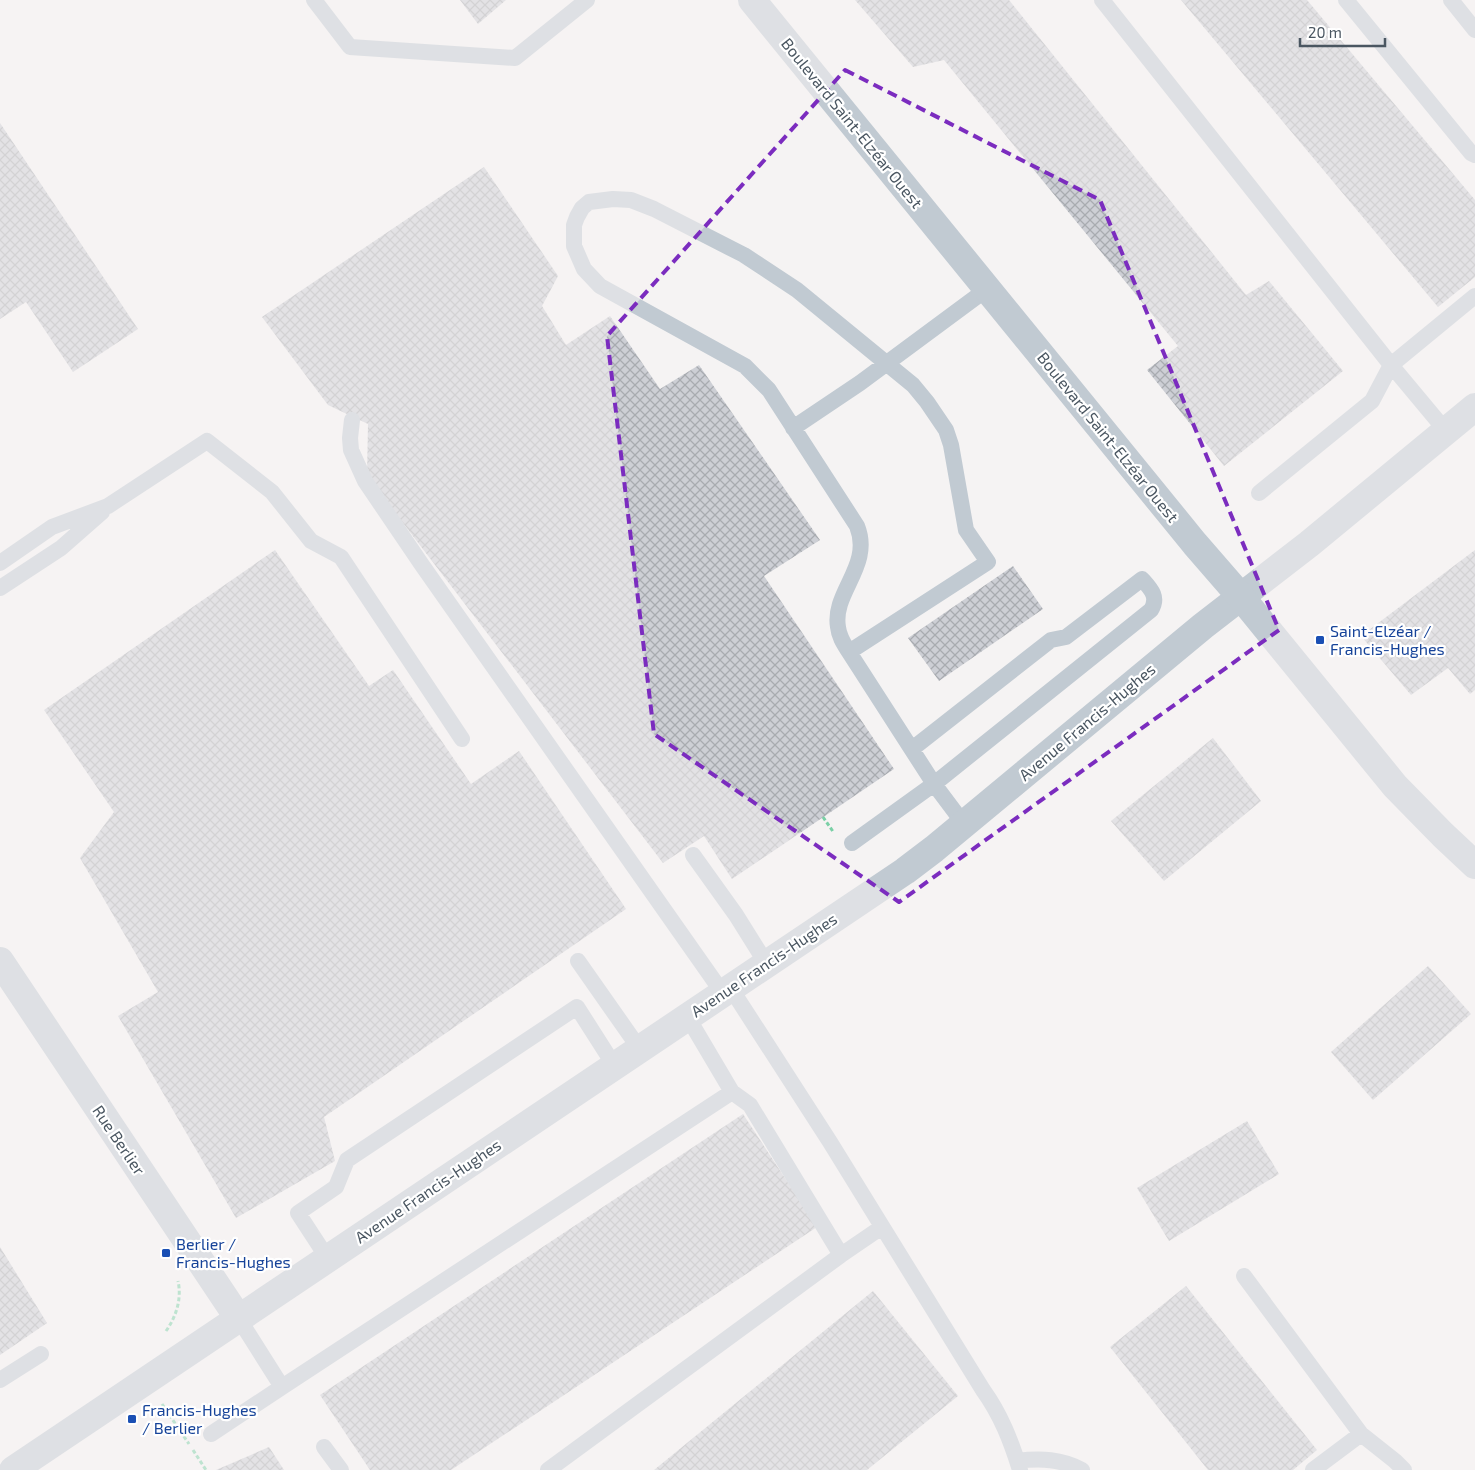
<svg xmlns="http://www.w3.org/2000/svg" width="1475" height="1470" viewBox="0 0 1475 1470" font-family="'Exo 2',sans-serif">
	<defs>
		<pattern id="building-cross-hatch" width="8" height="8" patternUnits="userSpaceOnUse" patternTransform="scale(1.25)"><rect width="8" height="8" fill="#cdcfd5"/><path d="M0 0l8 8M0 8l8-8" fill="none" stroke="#a8abb0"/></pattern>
	</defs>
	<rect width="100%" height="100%" fill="#f5f3f3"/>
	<!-- building -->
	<path fill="url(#building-cross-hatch)" d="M 460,0 L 506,0 L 478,24 Z
		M 855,0 L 1009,0 L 1246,295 L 1269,281 L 1343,371 L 1224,466 L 1147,370 L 1178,346 L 944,60 L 913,67 Z
		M 1181,0 L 1307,0 L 1475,200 L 1475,277 L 1438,307 Z
		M 0,123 L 138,329 L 73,372 L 26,302 L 0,319 Z
		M 484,167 L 558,276 L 542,306 L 566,345 L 610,316 L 660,389 L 699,365 L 820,540 L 764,576 L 894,769 L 732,879 L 704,836 L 663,863 L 367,476 L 368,424 L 328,405 L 262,317 Z
		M 275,550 L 369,686 L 393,670 L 471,784 L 519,751 L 626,909 L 324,1117 L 335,1161 L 236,1218 L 118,1016 L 158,992 L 80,858 L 114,812 L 44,710 Z
		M 1475,550 L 1475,690 L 1470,694 L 1448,668 L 1411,695 L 1361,636 Z
		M 1013,566 L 1043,609 L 939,681 L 908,638 Z
		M 1213,738 L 1261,801 L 1164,881 L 1111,821 Z
		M 1428,966 L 1471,1014 L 1373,1100 L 1331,1052 Z
		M 743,1114 L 817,1227 L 451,1470 L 370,1470 L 320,1395 Z
		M 1247,1121 L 1279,1174 L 1169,1241 L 1137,1188 Z
		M 0,1247 L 47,1323 L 0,1355 Z
		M 1186,1286 L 1317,1450 L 1293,1470 L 1208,1470 L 1110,1347 Z
		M 873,1291 L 958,1396 L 867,1470 L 654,1470 Z
		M 269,1447 L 284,1470 L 216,1470 Z"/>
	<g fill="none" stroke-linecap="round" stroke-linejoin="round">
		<!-- path -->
		<path stroke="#7ad0a6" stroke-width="3" stroke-dasharray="4 2.5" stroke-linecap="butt" d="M 823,817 L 834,833
			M 166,1331 C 176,1317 182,1299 178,1281
			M 162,1404 L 189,1444
			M 193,1450 L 206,1470"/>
		<!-- service -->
		<path stroke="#c1cad2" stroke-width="16" d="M 314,0 L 350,47 L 515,58 L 587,0
			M 1102,0 L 1391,365 L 1372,401 L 1259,493
			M 1346,0 L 1471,153 L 1475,155
			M 1451,0 L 1475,30
			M 352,420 L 350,438 L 351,450 L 365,481 L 422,565 L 722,992
			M 793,428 L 860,383 L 987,289
			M 1446,431 L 1391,365 L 1475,296
			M 0,563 L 52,527 L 108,506 L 207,441 L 272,492 L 311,541 L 341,557 L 462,739
			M 0,588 L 61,548 L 102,512
			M 849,652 C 844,644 839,637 838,627 C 832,592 873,566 857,526 L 769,390 L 745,366 L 600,286 L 584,269 L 574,246 L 574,225 L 577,217 L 582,208 L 589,202 L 613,199 L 631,200 L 654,209 L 744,255 L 797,290 L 913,385 L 927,402 L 946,430 L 951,445 L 966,530 L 988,562 L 849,652 L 934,784 L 1151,610 C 1159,597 1151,589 1142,579 L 1066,637 L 1051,640 L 912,749
			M 852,843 L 934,784 L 964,824
			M 693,855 L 736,915 L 766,963
			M 578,961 L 639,1048
			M 730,987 L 830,1142 L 983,1390 C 1001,1415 1011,1441 1020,1470
			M 687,1016 L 732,1092 L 750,1105 L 841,1255 L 882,1227
			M 328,1259 L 298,1213 L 336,1187 L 347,1160 L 577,1007 L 614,1065
			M 1244,1276 L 1361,1434 L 1313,1470
			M 0,1380 L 41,1354
			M 282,1387 L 732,1092
			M 211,1434 L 282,1387 L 239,1319
			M 1361,1434 L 1395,1461 L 1404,1470
			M 324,1447 L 341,1470
			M 1017,1461 C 1041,1458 1061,1459 1082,1470
			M 548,1470 L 841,1255"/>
		<!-- minor -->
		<path stroke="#c1cad2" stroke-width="28" d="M 0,961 L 239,1319
			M 13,1470 L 905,871 L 934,849 L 1203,626 L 1309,544 L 1475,407"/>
		<!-- tertiary -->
		<path stroke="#c1cad2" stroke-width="28" d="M 752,0 L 1195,544 L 1241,597 L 1395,786 L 1443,835 L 1475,865"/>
	</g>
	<!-- marked area -->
	<path d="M0 0H1475V1470H0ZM 845,70 L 1100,200 L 1279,630 L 899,902 L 654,734 L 607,336 Z" fill="#f5f3f3" fill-opacity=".55" fill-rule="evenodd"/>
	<path fill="none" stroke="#7b2cbf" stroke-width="4" stroke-dasharray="10 6" stroke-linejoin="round" d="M 845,70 L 1100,200 L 1279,630 L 899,902 L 654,734 L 607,336 Z"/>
	<!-- markers -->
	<g fill="#1a4fb4" stroke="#fff" stroke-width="2">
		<rect x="1315" y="635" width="10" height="10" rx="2.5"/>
		<rect x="161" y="1248" width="10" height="10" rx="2.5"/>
		<rect x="127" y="1414" width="10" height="10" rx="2.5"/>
	</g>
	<g text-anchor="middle" stroke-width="4.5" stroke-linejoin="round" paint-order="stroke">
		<!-- street labels -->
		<g font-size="16" fill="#4a5661" stroke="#fff">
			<text transform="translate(852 123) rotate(51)" y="6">Boulevard Saint-Elzéar Ouest</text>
			<text transform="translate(1108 437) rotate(51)" y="6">Boulevard Saint-Elzéar Ouest</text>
			<text transform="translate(1087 722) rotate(-40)" y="6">Avenue Francis-Hughes</text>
			<text transform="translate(764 965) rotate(-34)" y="6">Avenue Francis-Hughes</text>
			<text transform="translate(119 1140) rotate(56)" y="6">Rue Berlier</text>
			<text transform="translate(428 1191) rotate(-34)" y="6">Avenue Francis-Hughes</text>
		</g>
		<!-- transit labels -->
		<g font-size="16" fill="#164399" stroke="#fff" text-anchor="start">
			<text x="1330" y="637">Saint-Elzéar /<tspan x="1330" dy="18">Francis-Hughes</tspan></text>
			<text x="176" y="1250">Berlier /<tspan x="176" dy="18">Francis-Hughes</tspan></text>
			<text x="142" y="1416">Francis-Hughes<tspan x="142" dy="18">/ Berlier</tspan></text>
		</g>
	</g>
	<!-- scale -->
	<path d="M1300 38v8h85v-8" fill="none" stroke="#4a5661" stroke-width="2.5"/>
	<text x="1308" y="38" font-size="15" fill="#4a5661" stroke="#ffffff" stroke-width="4" paint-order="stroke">20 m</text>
</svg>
